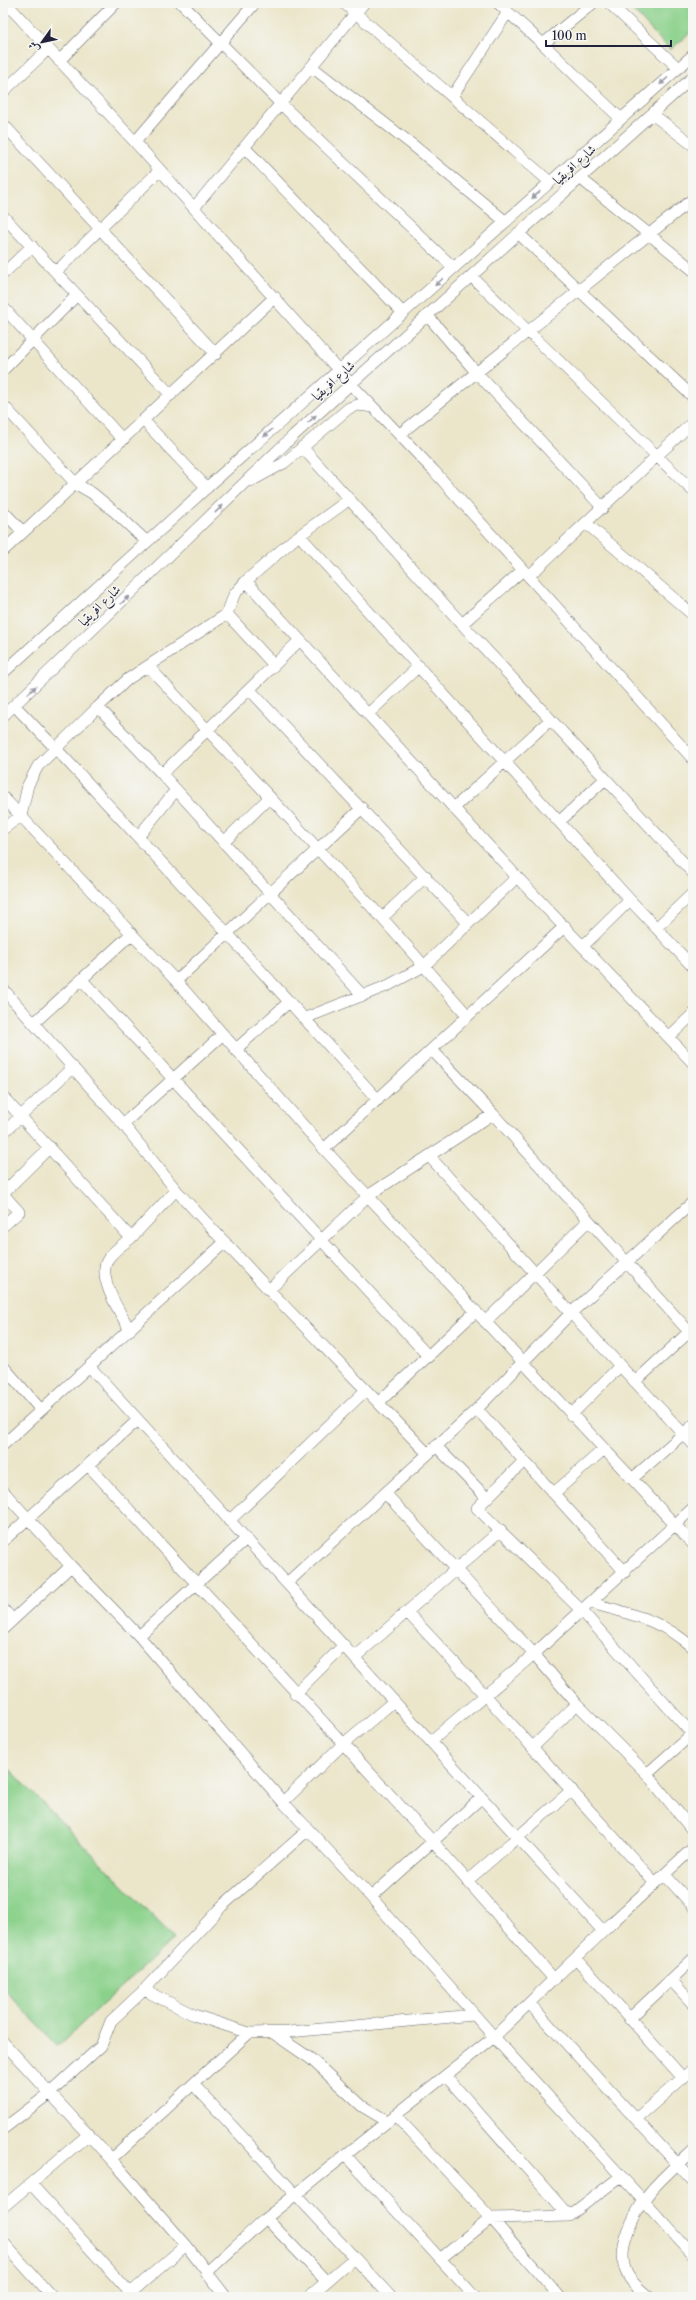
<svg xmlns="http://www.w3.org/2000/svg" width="696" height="2300" viewBox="0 0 696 2300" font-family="'Libre Caslon Text',Amiri,serif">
	<rect width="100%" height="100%" fill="#f6f6f2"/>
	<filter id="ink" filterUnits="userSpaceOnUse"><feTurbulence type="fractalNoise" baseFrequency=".025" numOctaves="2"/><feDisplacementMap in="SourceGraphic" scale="8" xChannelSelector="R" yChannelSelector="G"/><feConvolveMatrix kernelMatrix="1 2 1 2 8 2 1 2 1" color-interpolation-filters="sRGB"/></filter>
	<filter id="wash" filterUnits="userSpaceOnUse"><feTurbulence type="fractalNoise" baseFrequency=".012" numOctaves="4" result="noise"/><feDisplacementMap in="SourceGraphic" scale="16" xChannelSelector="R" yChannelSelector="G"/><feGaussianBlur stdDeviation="0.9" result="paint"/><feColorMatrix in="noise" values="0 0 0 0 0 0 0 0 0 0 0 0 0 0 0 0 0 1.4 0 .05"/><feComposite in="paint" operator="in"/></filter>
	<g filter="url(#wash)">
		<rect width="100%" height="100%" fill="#ebe6ca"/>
		<!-- green -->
		<path fill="#8bd18b" stroke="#567a63" d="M 626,3 L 693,3 L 693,30 L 670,50 Z
			M 3,1762 L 174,1938 L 58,2046 L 3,1988 Z"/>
	</g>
	<g filter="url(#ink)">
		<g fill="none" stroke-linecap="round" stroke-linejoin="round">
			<defs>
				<path id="minor" d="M 6,3 L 135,142 L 350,383 L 434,471 L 693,759
					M 181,3 L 282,105 L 454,268
					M 344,3 L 550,182
					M 498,3 L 543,44 L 621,119
					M 609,3 L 678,68
					M 543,44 L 593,3
					M 59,61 L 116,3
					M 312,67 L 414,146 L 506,222
					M 3,92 L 48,49
					M 453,95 L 508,12
					M 652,114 L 693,145
					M 3,124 L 216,354
					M 135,142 L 255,3
					M 245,148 L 403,313
					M 580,178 L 693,270
					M 194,208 L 364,3
					M 3,216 L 171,395
					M 518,233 L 693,397
					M 56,272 L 160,170
					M 3,274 L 32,246
					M 471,276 L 693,491
					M 3,307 L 123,440
					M 427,315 L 476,372 L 603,508
					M 3,370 L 77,295
					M 3,405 L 76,484 L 92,493 L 115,512 L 147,542
					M 144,421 L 207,488
					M 400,434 L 693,199
					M 302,447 L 462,624 L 693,873
					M 251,481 L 284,463 L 349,408 L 358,405 L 373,407
					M 3,511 L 23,532
					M 587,524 L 693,615
					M 300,536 L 630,900 L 693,967
					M 3,551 L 275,297
					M 529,576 L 693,422
					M 246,581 L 517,877 L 693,1063
					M 227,614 L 274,665
					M 462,624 L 523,570
					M 148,666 L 382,918 L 468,1016
					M 3,673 L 212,483 L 693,55
					M 250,690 L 468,923
					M 15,706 L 60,753 L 227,933 L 378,1100
					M 98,707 L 162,774 L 363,996
					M 368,714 L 419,666
					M 3,716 L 294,435 L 693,77
					M 162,774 L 300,640
					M 3,797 L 176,981 L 324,1149 L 693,1544
					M 455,807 L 550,720
					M 560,821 L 605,779
					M 3,829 L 21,816 L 28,785 L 38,766 L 98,707 L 128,679 L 227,614 L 234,595 L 246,581 L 293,540 L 350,499
					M 138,837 L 176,790
					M 224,842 L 270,797
					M 382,918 L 426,876
					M 656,928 L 693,893
					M 583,946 L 630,900
					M 82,980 L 429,1357
					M 176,981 L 362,808
					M 3,989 L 123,1124 L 176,1190 L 269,1290 L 428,1454
					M 305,1018 L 389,985 L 424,966 L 517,877
					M 34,1023 L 130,935
					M 669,1037 L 693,1014
					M 235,1050 L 289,1002
					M 432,1050 L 493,1114 L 693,1336
					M 3,1097 L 131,1238 C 123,1244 113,1251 108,1259 C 96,1277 121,1314 130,1330
					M 123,1124 L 222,1035
					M 3,1133 L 73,1067
					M 324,1149 L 565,926
					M 430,1157 L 571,1313 L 693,1444
					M 3,1193 L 50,1147
					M 3,1194 L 19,1212 L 3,1226
					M 131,1238 L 176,1190
					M 269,1290 L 369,1195 L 493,1114
					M 485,1322 L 588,1221
					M 3,1366 L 41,1410
					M 90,1367 L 603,1931
					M 635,1382 L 689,1332
					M 379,1402 L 476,1311
					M 477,1409 L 625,1572
					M 571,1415 L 620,1366
					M 3,1445 L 225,1242
					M 436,1446 L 486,1497
					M 524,1461 L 477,1508 L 582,1611 L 692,1734
					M 88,1465 L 434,1843 L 554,1979
					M 632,1479 L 693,1425
					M 3,1491 L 71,1566 L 139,1636 L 283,1802 L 371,1897 L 494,2037 L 693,2255
					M 385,1493 L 534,1654 L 577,1704 L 647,1774 L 693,1831
					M 554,1493 L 604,1449
					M 229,1521 L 366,1390
					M 3,1541 L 138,1420
					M 287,1583 L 477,1409 L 571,1313 L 693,1202
					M 592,1603 C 632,1615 661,1619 693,1648
					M 3,1609 L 13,1620
					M 407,1612 L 485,1695 L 655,1883
					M 3,1629 L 71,1566
					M 139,1636 L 246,1539
					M 355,1657 L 501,1530
					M 295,1694 L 344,1645
					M 431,1741 L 534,1654 L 693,1508
					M 533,1747 L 577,1704
					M 647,1774 L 693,1733
					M 283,1802 L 342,1745 L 394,1701
					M 665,1875 L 693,1906
					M 467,1881 L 572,1790
					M 371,1897 L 481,1798
					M 576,1958 L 683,2078
					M 671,1980 L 693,2004
					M 144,1990 L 194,2015 L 249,2033 L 289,2032 L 474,2015
					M 529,2003 L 693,2181
					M 629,2019 L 693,1959
					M 273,2033 L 311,2059 L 362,2106 L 387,2121
					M 3,2042 L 119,2168 L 186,2245 L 226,2297
					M 446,2076 L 569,2216
					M 193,2084 L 391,2297
					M 395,2115 L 491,2218 L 560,2297
					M 636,2119 L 693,2069
					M 3,2129 L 50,2093 L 101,2046 L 111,2021 L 144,1990 L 222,1906 L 308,1830
					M 345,2155 L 475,2297
					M 111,2159 L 249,2033
					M 31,2184 L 134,2297
					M 3,2207 L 89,2134
					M 266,2218 L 326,2281
					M 3,2242 L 52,2297
					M 440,2259 L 491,2218 L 569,2216 L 620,2177
					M 206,2273 L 266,2218 L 494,2037 L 616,1919 L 693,1848
					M 126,2297 L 186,2245
					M 311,2297 L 312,2294 L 354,2258
					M 649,2297 C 640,2290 629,2281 625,2269 C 618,2247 632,2219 644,2200 C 655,2183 678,2164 693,2150"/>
			</defs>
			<!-- minor casing -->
			<use href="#minor" stroke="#68676d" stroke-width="12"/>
			<!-- minor -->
			<use href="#minor" stroke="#fff" stroke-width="11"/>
		</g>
		<!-- one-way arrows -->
		<defs><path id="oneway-solid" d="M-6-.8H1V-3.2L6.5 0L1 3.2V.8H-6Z"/></defs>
		<g fill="#9c9ca7">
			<use href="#oneway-solid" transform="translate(664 81) rotate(138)"/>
			<use href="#oneway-solid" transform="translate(536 195) rotate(138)"/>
			<use href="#oneway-solid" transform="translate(439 282) rotate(138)"/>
			<use href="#oneway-solid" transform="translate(312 419) rotate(-43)"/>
			<use href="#oneway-solid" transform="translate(268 433) rotate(138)"/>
			<use href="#oneway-solid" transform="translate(219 509) rotate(-44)"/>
			<use href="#oneway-solid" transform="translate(125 600) rotate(-44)"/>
			<use href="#oneway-solid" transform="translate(32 690) rotate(-44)"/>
		</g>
	</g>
	<g text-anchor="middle" stroke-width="3" stroke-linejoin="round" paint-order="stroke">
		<!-- street labels -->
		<g font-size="13" fill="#22223b" stroke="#f6f6f2">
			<text transform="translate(574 164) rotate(-42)" y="5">شارع افريقيا</text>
			<text transform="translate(333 380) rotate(-42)" y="5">شارع افريقيا</text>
			<text transform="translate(99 605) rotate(-44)" y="5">شارع افريقيا</text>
		</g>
	</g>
	<!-- margin -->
	<rect width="696" height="2300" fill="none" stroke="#f6f6f2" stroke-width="16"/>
	<!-- north arrow -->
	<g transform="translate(42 42) rotate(237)" stroke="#f6f6f2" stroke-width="3" paint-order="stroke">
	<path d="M0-3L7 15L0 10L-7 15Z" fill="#22223b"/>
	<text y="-6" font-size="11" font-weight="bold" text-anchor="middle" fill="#22223b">ش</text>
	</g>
	<!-- scale -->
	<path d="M546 40v6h125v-6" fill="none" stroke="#22223b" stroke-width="2"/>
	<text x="552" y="40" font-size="12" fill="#22223b" stroke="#f6f6f2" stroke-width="3" paint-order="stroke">100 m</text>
</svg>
